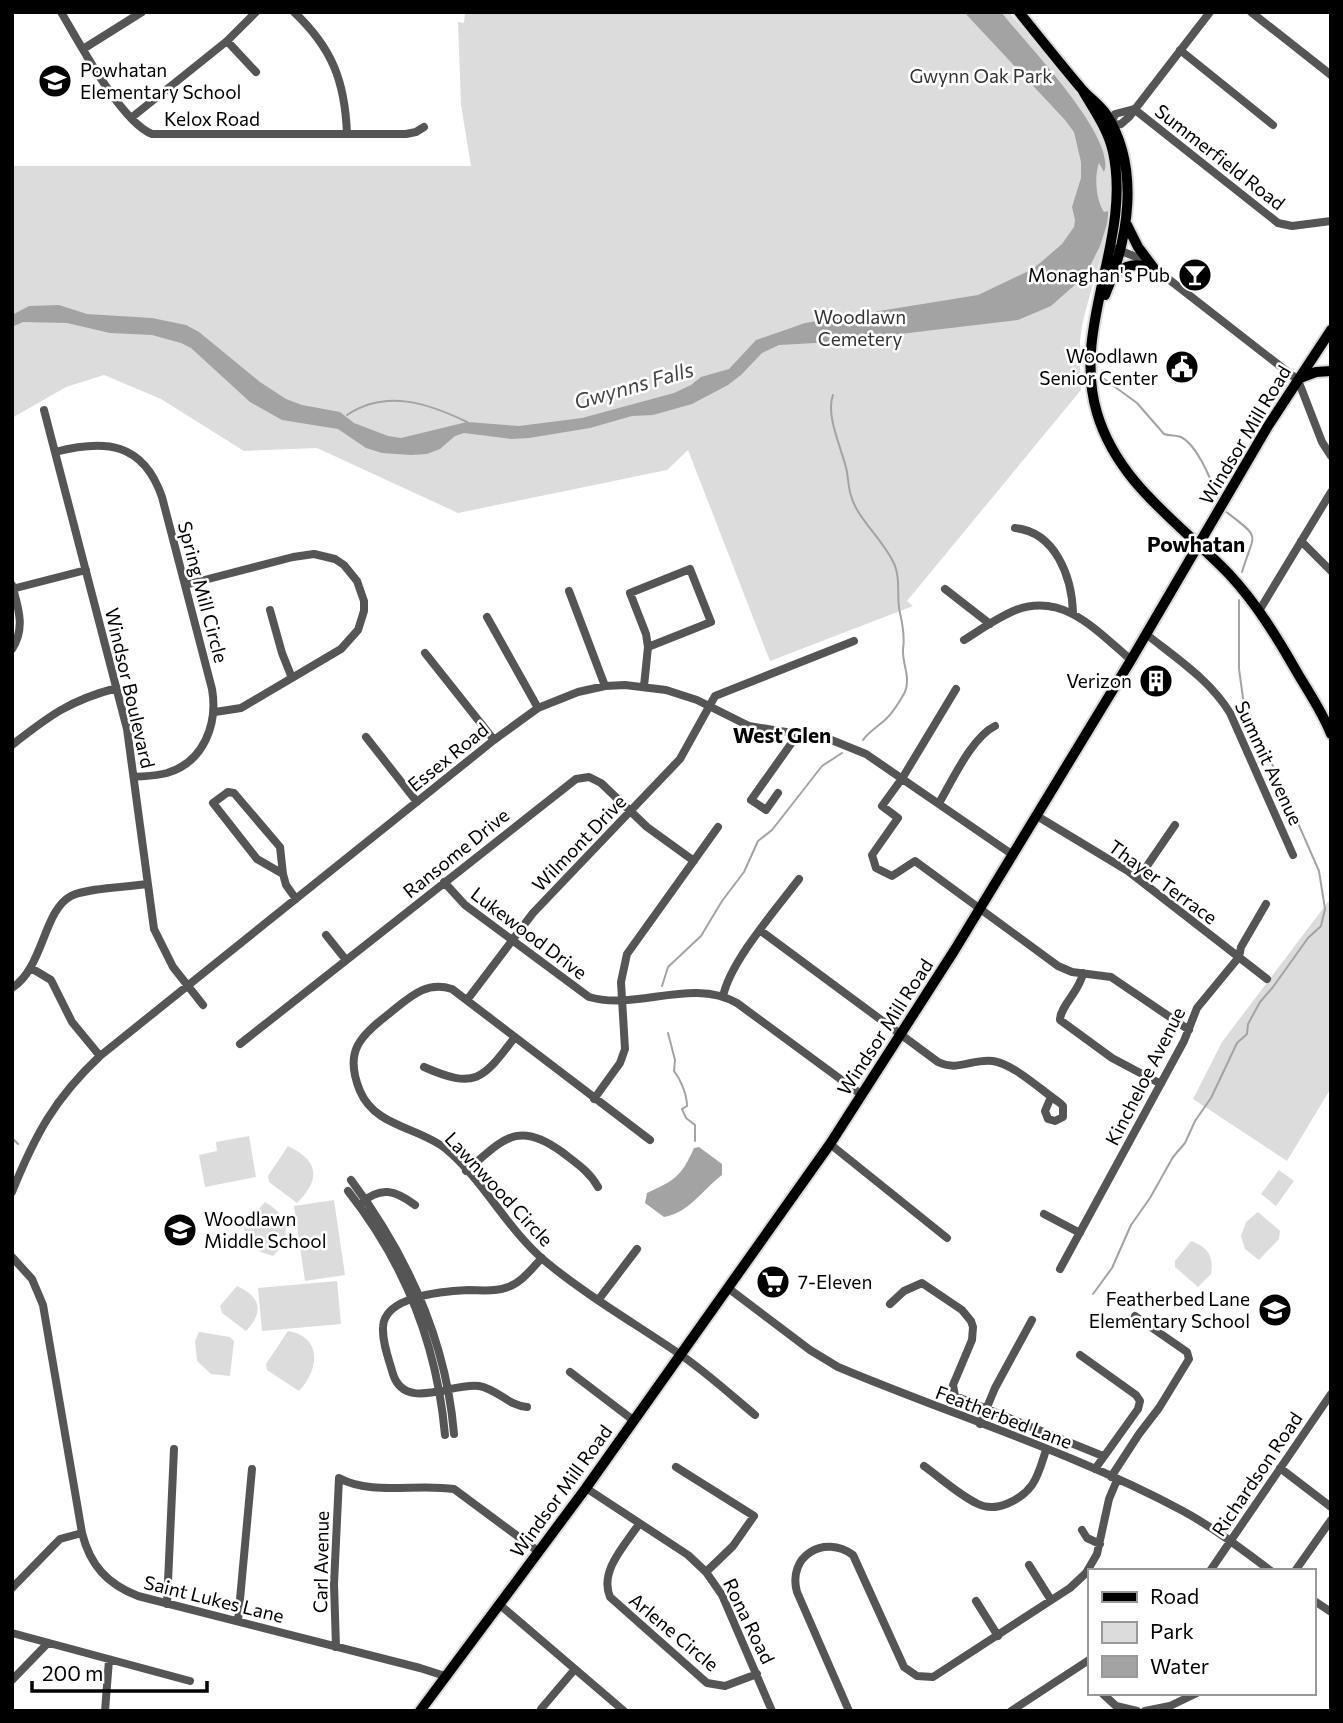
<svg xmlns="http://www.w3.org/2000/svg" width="1343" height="1723" viewBox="0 0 1343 1723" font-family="Commissioner,sans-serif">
	<rect width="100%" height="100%" fill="#fff"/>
	<!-- green -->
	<path fill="#dcdcdc" d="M 465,12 L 1009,12 C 1038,47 1081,92 1100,132 C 1131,194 1095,265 1082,326 C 1078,348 1080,369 1081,390 L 907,601 L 913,606 L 770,661 L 688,450 L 667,470 L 458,513 L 317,448 L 244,451 L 161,399 L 104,375 L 66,387 L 12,418 L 12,166 L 471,166 L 461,105 L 458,22 L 464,23 Z
		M 1331,898 L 1331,1088 L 1287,1161 L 1193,1099 L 1222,1042 Z
		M 249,1136 L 256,1177 L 205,1187 L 199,1155 L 217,1151 L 216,1142 Z
		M 288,1146 C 319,1161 321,1179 297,1203 L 269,1182 L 268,1176 Z
		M 1279,1170 L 1294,1181 L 1276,1206 L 1261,1194 Z
		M 334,1200 L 345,1275 L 305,1281 L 294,1206 Z
		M 265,1202 C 289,1216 293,1235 273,1256 C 255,1251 245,1245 244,1225 Z
		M 1258,1212 L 1280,1231 L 1279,1239 L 1259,1260 L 1245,1249 L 1241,1236 L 1246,1222 Z
		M 1191,1241 C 1208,1247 1214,1256 1211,1274 L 1198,1287 L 1175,1267 L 1175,1261 Z
		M 337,1281 L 341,1324 L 262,1331 L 258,1288 Z
		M 237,1286 C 261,1297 264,1312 246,1331 L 222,1313 L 220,1306 Z
		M 288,1331 C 323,1337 319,1370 299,1391 L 267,1370 L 266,1364 Z
		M 199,1332 L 230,1337 L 234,1341 L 230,1376 L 211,1374 L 197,1361 L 195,1341 Z"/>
	<!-- water -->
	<path fill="#a3a3a3" d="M 964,12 L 1001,12 C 1024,41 1118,138 1104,172 L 1099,163 C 1094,177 1096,200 1104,212 L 1108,211 L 1108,221 L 1100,246 L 1090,266 L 1077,283 L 1051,306 L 1018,320 L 833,342 L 779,345 L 762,353 L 741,375 L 728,385 L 692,404 L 653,415 L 632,416 L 590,428 L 529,438 L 511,439 L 464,433 L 455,436 L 440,449 L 427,454 L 411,455 L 382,453 L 366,448 L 338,429 L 282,420 L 250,402 L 191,348 L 181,343 L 152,335 L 110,333 L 67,323 L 23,322 L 12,327 L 12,315 L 29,306 L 59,305 L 87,314 L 152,318 L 186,325 L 199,332 L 260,382 L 286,399 L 302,405 L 340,412 L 354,423 L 388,436 L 401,438 L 467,422 L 519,426 L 582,418 L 674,393 L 691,385 L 701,377 L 729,369 L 756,340 L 788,329 L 805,323 L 978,295 L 1033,269 L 1062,244 L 1074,227 L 1075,220 L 1072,207 L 1081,178 L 1081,162 L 1074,132 L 1065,120 Z
		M 699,1147 L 722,1164 L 722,1175 C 703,1189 689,1213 664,1217 L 645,1203 L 647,1193 C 675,1180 681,1177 694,1148 Z"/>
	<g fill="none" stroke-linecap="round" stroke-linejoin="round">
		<!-- stream -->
		<path stroke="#a3a3a3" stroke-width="2" d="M 1100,376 L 1137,403 L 1164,434 C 1170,436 1176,435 1181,437 C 1198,445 1212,483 1219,500
			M 833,395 C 825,416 843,451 847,472 C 849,486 849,495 856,508 C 867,528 886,544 895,566 C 901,581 896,597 900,613 C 903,626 905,637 903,649 C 902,664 911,677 905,692 C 900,701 894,711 887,718 C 879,726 869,731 863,740
			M 347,415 C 386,389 428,403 467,422
			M 1225,511 C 1263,540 1254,531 1242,572
			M 662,986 L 668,967 L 701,936 L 722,901 L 744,872 L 758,841 L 772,830 L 822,766 L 842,753
			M 668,1033 L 675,1060 L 674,1071 C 681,1080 687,1095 687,1106 L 682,1109 L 686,1118 L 695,1125 L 695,1141
			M 12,1138 L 18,1144
			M 1093,1294 L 1112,1268 L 1131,1225 L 1150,1198 L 1173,1157 L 1185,1143 L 1195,1121 L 1211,1098 L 1237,1043 L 1247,1034 L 1248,1024 L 1260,1002 L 1273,987 L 1308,938 L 1321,926 L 1325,909 L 1319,871 L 1243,698 L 1239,669 L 1239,600"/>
		<defs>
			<path id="major" d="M 1019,12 C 1039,37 1059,62 1080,87 C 1088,97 1099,104 1106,114 C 1141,168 1128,240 1105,295
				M 1083,91 C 1094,110 1108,129 1113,152 C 1132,240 1071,326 1097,413 C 1118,484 1180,523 1229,574 C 1257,604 1278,639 1298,674 C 1310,694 1323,713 1331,734
				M 1127,225 L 1138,247 L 1153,267
				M 1113,277 C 1126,263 1135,264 1153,267
				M 1300,378 L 1316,372 L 1331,371
				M 420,1711 L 586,1488 L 830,1144 L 954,951 L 1131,660 L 1268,426 L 1331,330"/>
		</defs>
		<!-- major casing -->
		<use href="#major" stroke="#dbdbdb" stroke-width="14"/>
		<!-- minor -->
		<path stroke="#555" stroke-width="8" d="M 61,12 C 79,42 121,122 152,134 L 406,134 L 416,132 L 424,127
			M 294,12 C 332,48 345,81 347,134
			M 1251,12 L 1331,75
			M 227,41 L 256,72
			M 83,49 L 142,12
			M 1180,50 L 1273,125
			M 1134,109 L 1278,223 L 1292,226 L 1331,221
			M 131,118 L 227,41 L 256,12
			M 1111,124 L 1115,114 L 1134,109
			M 1107,126 L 1121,124 L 1129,117 L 1210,12
			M 1116,249 L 1144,260 L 1298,380 L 1322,442 L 1331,456
			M 44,410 L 127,729 L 154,929 L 173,967 L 203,1005
			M 55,452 C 105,439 143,442 162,497 L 212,689 C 218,724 204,762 167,773 C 156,776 145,776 134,777
			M 1015,528 C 1056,532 1072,578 1073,613
			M 1301,541 L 1331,571
			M 12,585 C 18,607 26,628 12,649
			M 185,585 L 293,557 L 314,554 L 335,559 L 344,565 L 357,581 L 364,601 L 364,611 L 358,630 L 341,649 L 241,708 L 215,712
			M 12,589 L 86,570
			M 945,589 L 990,624
			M 569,591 L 605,686
			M 270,610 L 282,653 L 292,678
			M 1259,611 L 1331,492
			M 487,617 L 538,708
			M 1146,634 C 1176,658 1210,680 1230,713 L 1293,855
			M 964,640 C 980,630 998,617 1016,610 C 1064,592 1098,632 1131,660
			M 425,653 L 494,740
			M 644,686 L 648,647 L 711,622 L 690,569 L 630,593 L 646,634 L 648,647
			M 956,689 L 903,777 L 882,806 L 898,818 L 872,855 L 876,868 L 892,876 L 915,861 L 1058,966 L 1072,972 L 1111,977 L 1189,1030
			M 366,737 L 417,802
			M 12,745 C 49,716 70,700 117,688
			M 778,793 L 766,810 L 751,800 L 798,734
			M 939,803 C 952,781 972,737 995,726
			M 1037,816 L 1128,871 L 1267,979
			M 283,874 L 280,847 L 234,793 L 228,792 L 213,803 L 257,859 L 283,874 L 286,885 L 296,899
			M 1138,879 L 1175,825
			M 444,882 L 465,905 L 589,997 C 636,1011 692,977 737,1003 L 862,1095
			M 761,931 L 938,1062 C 958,1072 973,1058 993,1061 C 1014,1064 1042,1091 1060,1103 L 1063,1106 L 1063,1117 L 1055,1121 L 1048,1119 L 1045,1111 L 1051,1097
			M 326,935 L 346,960
			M 31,968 L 51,980 L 72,1022 L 100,1056
			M 1083,973 C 1080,991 1060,1006 1060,1020 L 1112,1058 L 1161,1084
			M 12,988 C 44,967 43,911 71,896 C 86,888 128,887 147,884
			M 723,997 C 729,963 777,908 799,879
			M 467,1000 L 533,913 L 680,759 L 715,696 L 854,641
			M 240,1044 L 576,779 L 589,777 L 601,783 L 647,827 L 694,861
			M 424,1067 C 476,1090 483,1079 515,1037
			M 594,1099 L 620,1063 L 625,1049 L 621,982 L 627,954 L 718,827
			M 650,1140 L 452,989 C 426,981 411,996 391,1012 C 361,1036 343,1050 360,1091 C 375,1127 419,1127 446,1149 C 484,1181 507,1229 545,1261 C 587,1296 636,1324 681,1355 C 707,1373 731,1395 755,1415
			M 830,1144 L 947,1238
			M 466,1171 C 503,1140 517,1119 562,1152 C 576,1163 589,1171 598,1187
			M 351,1180 C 407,1255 446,1339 454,1434
			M 348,1191 C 404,1262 437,1345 445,1435
			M 12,1192 C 35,1135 55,1098 100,1056 L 494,740 L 538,708 L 578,692 L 605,686 L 625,685 L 666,690 L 697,700 L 749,726 L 829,739 L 866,754 L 1013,855
			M 361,1203 C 381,1186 395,1190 415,1205
			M 1044,1214 L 1080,1233
			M 12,1257 L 32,1279 L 43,1305 L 82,1533 C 90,1565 107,1584 138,1596 L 420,1668 L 445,1676
			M 1060,1269 L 1184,1041 L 1197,1008 L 1239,957 L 1241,947 L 1266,904
			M 728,1288 L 810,1350 L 838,1367 C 952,1415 1073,1452 1183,1511 C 1214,1528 1243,1550 1271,1571
			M 599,1299 L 637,1249
			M 890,1304 L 904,1291 L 922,1283 L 962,1310 L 971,1321 L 973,1327 L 972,1340 L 953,1385 L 955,1396 L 1103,1456
			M 1080,1355 L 1136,1395 L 1140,1401 L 1138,1409 L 1095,1469
			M 570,1372 L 633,1420
			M 527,1407 C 509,1406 497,1389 479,1386 C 452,1382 405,1412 393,1374 C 389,1360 382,1342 383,1327 C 384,1296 444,1291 468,1290 C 480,1290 494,1292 505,1288 C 521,1284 531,1269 542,1258
			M 980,1424 L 995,1388 L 1032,1320
			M 924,1466 C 942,1479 959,1495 978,1504 C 996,1513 1021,1500 1032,1485 C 1039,1475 1042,1462 1046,1450
			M 676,1467 L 754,1516 L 733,1546 L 706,1572
			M 1280,1468 L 1331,1507
			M 1111,1477 L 1139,1434 L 1159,1408 L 1189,1359 L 1187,1352 L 1135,1316
			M 586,1488 L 688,1555 L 706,1572 L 722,1595 L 772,1711
			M 639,1524 C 625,1545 599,1571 610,1597 L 707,1683 L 725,1686 L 757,1674
			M 1082,1530 L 1087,1538 L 1100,1544
			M 1029,1565 L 1051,1600
			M 1210,1571 L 1331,1394
			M 1295,1571 L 1331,1520
			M 12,1588 L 60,1539 L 82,1533
			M 1313,1600 L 1331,1612
			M 976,1601 L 998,1636
			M 167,1604 L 174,1449
			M 500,1605 L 624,1711
			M 238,1621 L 252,1469
			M 12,1633 L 190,1681
			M 336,1647 L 334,1584 L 339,1478 C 372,1496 417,1483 454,1489 L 539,1552
			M 12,1680 L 47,1644
			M 1102,1693 L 1116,1706 L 1137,1711
			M 541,1709 L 575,1669
			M 105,1711 L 109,1660
			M 849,1711 L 797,1592 C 787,1556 824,1534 853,1555 L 904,1667 L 917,1676 L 933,1677 L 1070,1588 L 1086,1573 L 1097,1554 L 1109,1499 L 1117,1480
			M 1011,1711 L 1089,1660
			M 1145,1711 L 1170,1706 L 1197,1693"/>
		<!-- major -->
		<use href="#major" stroke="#000" stroke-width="10"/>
	</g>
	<!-- icons -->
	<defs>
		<symbol id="school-disc" viewBox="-11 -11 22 22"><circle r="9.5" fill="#000" stroke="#fff"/><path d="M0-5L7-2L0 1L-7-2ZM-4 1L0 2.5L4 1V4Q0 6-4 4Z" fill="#fff"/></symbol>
		<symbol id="bar-disc" viewBox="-11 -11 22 22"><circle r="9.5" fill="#000" stroke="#fff"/><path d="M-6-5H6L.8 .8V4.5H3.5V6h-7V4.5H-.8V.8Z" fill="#fff"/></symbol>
		<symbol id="civic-disc" viewBox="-11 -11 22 22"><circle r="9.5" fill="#000" stroke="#fff"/><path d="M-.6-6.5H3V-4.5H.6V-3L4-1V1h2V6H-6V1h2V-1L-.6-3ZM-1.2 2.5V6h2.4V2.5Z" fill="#fff"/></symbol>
		<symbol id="building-disc" viewBox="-11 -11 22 22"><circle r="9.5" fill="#000" stroke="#fff"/><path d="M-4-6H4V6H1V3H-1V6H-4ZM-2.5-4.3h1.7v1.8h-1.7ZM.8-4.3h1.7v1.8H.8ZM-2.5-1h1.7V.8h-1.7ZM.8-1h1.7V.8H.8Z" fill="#fff"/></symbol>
		<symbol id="supermarket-disc" viewBox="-11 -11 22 22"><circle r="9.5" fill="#000" stroke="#fff"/><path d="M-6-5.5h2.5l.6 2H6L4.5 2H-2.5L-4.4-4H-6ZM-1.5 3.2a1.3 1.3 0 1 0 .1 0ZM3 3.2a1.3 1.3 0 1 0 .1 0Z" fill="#fff"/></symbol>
	</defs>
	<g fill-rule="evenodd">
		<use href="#school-disc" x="36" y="62" width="38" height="38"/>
		<use href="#bar-disc" x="1176" y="256" width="38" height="38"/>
		<use href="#civic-disc" x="1163" y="348" width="38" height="38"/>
		<use href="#building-disc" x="1137" y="662" width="38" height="38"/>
		<use href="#school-disc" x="161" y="1211" width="38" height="38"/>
		<use href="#supermarket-disc" x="754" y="1263" width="38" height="38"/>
		<use href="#school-disc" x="1256" y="1291" width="38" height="38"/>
	</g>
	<g text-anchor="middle" stroke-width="5" stroke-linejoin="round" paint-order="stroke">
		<!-- poi labels -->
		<g font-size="19" fill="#000" stroke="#fff" text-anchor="end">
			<text x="80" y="77" text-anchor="start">Powhatan<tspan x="80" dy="22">Elementary School</tspan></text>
			<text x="1170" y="282">Monaghan's Pub</text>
			<text x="1158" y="363">Woodlawn<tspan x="1158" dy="22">Senior Center</tspan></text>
			<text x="1132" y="688">Verizon</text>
			<text x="204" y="1226" text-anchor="start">Woodlawn<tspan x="204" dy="22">Middle School</tspan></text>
			<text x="798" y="1289" text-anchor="start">7-Eleven</text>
			<text x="1250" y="1306">Featherbed Lane<tspan x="1250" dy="22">Elementary School</tspan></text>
		</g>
		<!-- park labels -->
		<g font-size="19" fill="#333" stroke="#fff">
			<text x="981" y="83">Gwynn Oak Park</text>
			<text x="860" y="324">Woodlawn<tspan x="860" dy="22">Cemetery</tspan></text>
		</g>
		<!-- street labels -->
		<g font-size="19" fill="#000" stroke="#fff">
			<text x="212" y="126">Kelox Road</text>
			<text transform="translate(1220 157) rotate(38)" y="7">Summerfield Road</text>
			<text transform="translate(1245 435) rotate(-59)" y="7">Windsor Mill Road</text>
			<text transform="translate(203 592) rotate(75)" y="7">Spring Mill Circle</text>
			<text transform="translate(130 688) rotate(77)" y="7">Windsor Boulevard</text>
			<text transform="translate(448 757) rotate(-39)" y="7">Essex Road</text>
			<text transform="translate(1269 763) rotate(65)" y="7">Summit Avenue</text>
			<text transform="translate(579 843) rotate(-46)" y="7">Wilmont Drive</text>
			<text transform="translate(456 853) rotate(-39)" y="7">Ransome Drive</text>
			<text transform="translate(1163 882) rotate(36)" y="7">Thayer Terrace</text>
			<text transform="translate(529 933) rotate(37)" y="7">Lukewood Drive</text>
			<text transform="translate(885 1027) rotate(-57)" y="7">Windsor Mill Road</text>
			<text transform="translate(1145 1076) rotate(-63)" y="7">Kincheloe Avenue</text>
			<text transform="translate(499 1189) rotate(47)" y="7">Lawnwood Circle</text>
			<text transform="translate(1004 1417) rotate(21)" y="7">Featherbed Lane</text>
			<text transform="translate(1257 1474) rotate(-56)" y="7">Richardson Road</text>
			<text transform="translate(561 1491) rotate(-54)" y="7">Windsor Mill Road</text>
			<text transform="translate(321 1562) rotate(-89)" y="7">Carl Avenue</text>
			<text transform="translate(214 1599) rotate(14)" y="7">Saint Lukes Lane</text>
			<text transform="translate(749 1621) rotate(64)" y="7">Rona Road</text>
			<text transform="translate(674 1632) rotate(40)" y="7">Arlene Circle</text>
		</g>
		<!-- water labels -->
		<g font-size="21" font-style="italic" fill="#444" stroke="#fff">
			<text transform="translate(634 386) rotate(-16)" y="7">Gwynns Falls</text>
		</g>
		<!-- neighbourhood labels -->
		<g font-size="21" font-weight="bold" fill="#000" stroke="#fff">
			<text x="1196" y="552">Powhatan</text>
			<text x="782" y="743">West Glen</text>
		</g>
	</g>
	<!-- border -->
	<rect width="1343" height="1723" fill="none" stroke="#000000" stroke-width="28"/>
	<!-- legend -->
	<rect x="1088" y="1569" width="228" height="126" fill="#ffffff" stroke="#999999" stroke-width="2"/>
	<rect x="1102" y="1592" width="35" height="10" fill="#000000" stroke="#999999" stroke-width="2"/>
	<text x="1150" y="1604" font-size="21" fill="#000000">Road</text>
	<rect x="1102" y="1622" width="35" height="21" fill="#dcdcdc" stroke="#999999" stroke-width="2"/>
	<text x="1150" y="1639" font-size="21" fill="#000000">Park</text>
	<rect x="1102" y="1656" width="35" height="21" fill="#a3a3a3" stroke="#999999" stroke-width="2"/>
	<text x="1150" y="1674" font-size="21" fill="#000000">Water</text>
	<!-- scale -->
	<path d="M32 1681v10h175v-10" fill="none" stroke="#000000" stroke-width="3.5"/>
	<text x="42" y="1681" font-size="21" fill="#000000" stroke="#ffffff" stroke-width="5" paint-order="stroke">200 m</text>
</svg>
